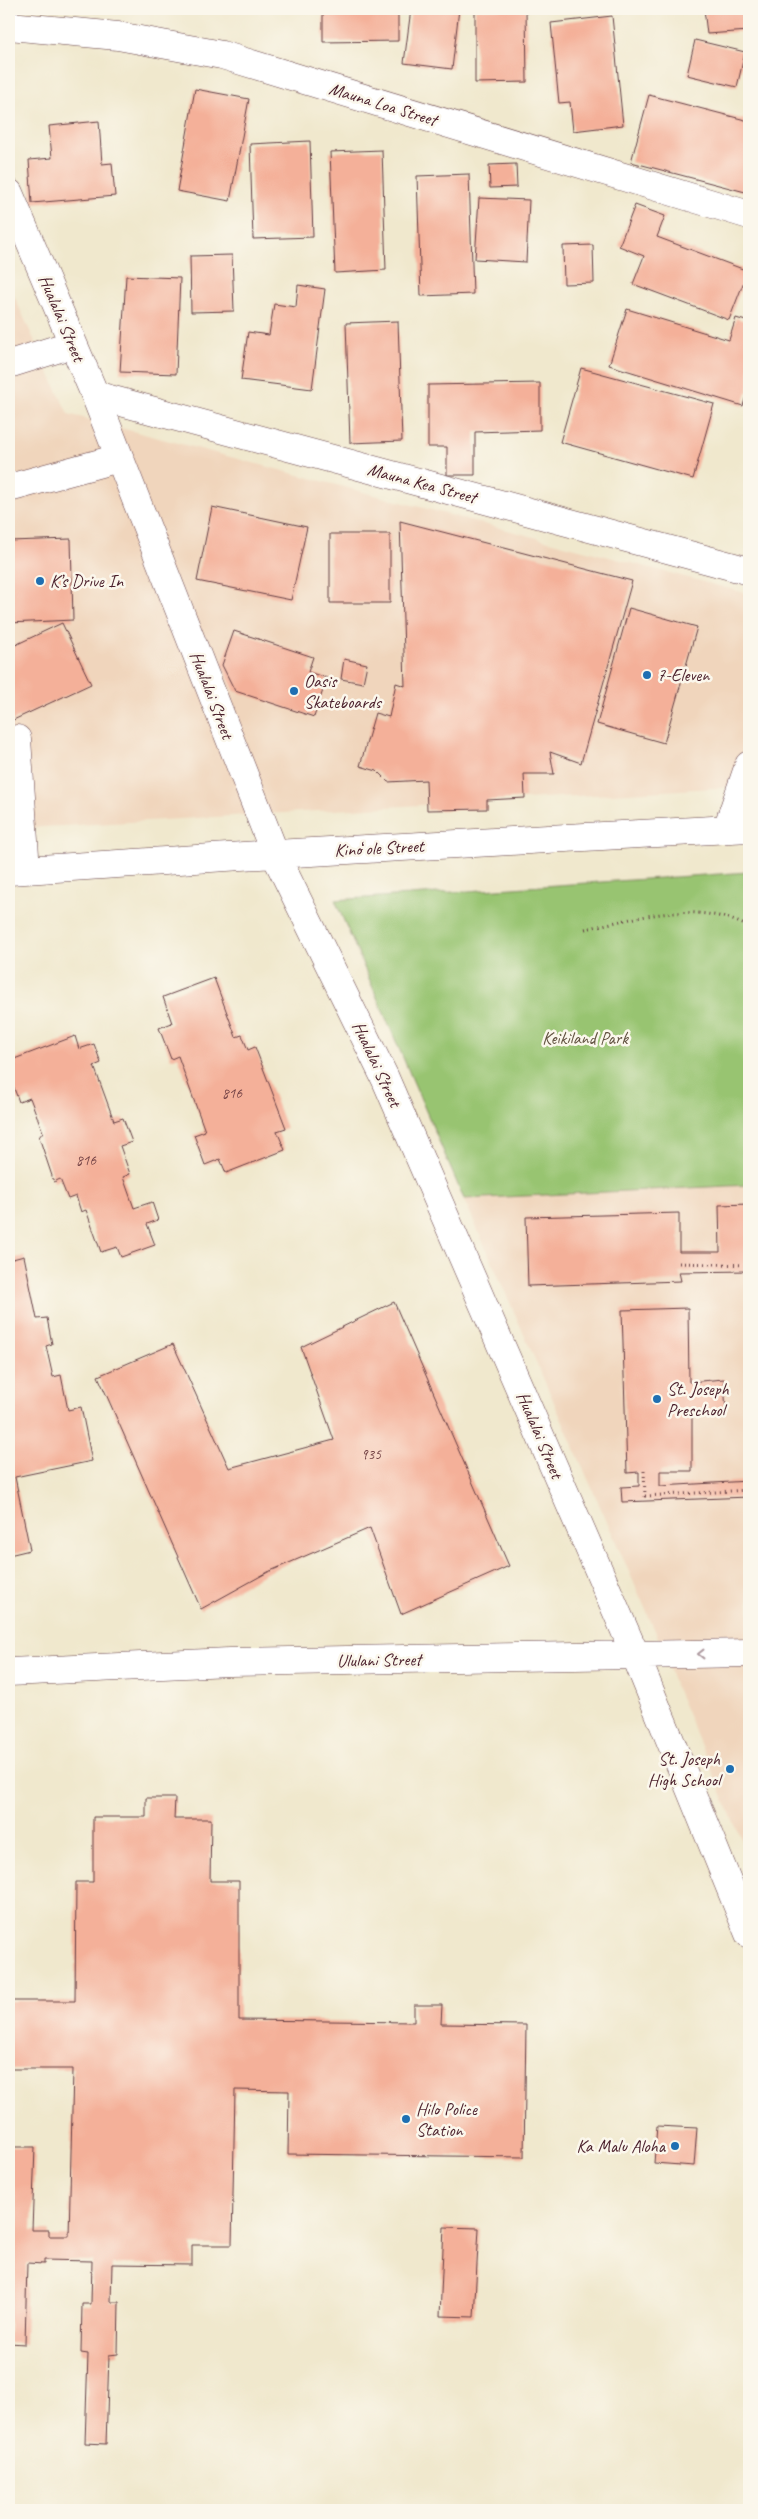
<svg xmlns="http://www.w3.org/2000/svg" width="758" height="2519" viewBox="0 0 758 2519" font-family="Caveat,sans-serif">
	<rect width="100%" height="100%" fill="#fbf7ec"/>
	<filter id="ink" filterUnits="userSpaceOnUse"><feTurbulence type="fractalNoise" baseFrequency=".02" numOctaves="2"/><feDisplacementMap in="SourceGraphic" scale="10" xChannelSelector="R" yChannelSelector="G"/><feConvolveMatrix kernelMatrix="1 2 1 2 8 2 1 2 1" color-interpolation-filters="sRGB"/></filter>
	<filter id="wash" filterUnits="userSpaceOnUse"><feTurbulence type="fractalNoise" baseFrequency=".0096" numOctaves="4" result="noise"/><feDisplacementMap in="SourceGraphic" scale="20" xChannelSelector="R" yChannelSelector="G"/><feGaussianBlur stdDeviation="1.12" result="paint"/><feColorMatrix in="noise" values="0 0 0 0 0 0 0 0 0 0 0 0 0 0 0 0 0 1.4 0 .05"/><feComposite in="paint" operator="in"/></filter>
	<g filter="url(#wash)">
		<rect width="100%" height="100%" fill="#f0e8cd"/>
		<!-- built -->
		<path fill="#f0d5bc" d="M 9,285 L 68,414 L 749,594 L 749,786 L 9,829 Z
			M 749,880 L 749,1857 L 673,1681 L 657,1635 L 464,1199 Z"/>
		<!-- green -->
		<path fill="#98c471" stroke="#71724e" d="M 749,872 L 749,1185 L 464,1199 L 335,900 Z"/>
		<g id="blocks">
			<!-- building -->
			<path fill="#f4b099" d="M 323,9 L 398,9 L 398,41 L 323,42 Z
				M 411,9 L 459,9 L 452,69 L 404,63 Z
				M 475,9 L 526,9 L 527,82 L 475,83 Z
				M 704,9 L 749,9 L 749,31 L 707,34 Z
				M 612,16 L 623,125 L 573,131 L 570,102 L 559,103 L 551,23 Z
				M 695,40 L 745,52 L 737,87 L 687,75 Z
				M 195,89 L 249,99 L 230,201 L 177,191 Z
				M 649,95 L 749,121 L 749,193 L 631,162 Z
				M 99,121 L 102,164 L 112,163 L 115,196 L 32,203 L 29,160 L 52,158 L 49,126 Z
				M 310,141 L 313,237 L 253,239 L 250,144 Z
				M 382,150 L 386,270 L 335,273 L 330,152 Z
				M 516,164 L 517,187 L 490,188 L 489,165 Z
				M 469,174 L 473,294 L 421,296 L 417,176 Z
				M 479,198 L 529,200 L 526,262 L 475,259 Z
				M 635,205 L 665,216 L 657,237 L 748,271 L 729,320 L 633,284 L 644,256 L 619,246 Z
				M 593,245 L 594,283 L 564,284 L 563,246 Z
				M 232,255 L 234,311 L 191,312 L 190,256 Z
				M 126,276 L 180,278 L 176,374 L 120,372 Z
				M 298,285 L 325,289 L 312,389 L 241,380 L 248,332 L 269,335 L 274,304 L 296,307 Z
				M 627,309 L 729,340 L 736,318 L 749,322 L 749,386 L 743,406 L 609,365 Z
				M 398,321 L 402,441 L 350,443 L 346,323 Z
				M 581,368 L 714,404 L 693,479 L 560,442 Z
				M 540,383 L 540,430 L 475,432 L 475,475 L 447,475 L 447,447 L 428,447 L 428,385 Z
				M 212,507 L 307,527 L 291,600 L 197,581 Z
				M 400,521 L 632,581 L 581,763 L 550,752 L 554,774 L 524,774 L 525,798 L 487,800 L 487,809 L 427,810 L 426,780 L 388,782 L 377,771 L 360,766 L 375,713 L 389,717 L 396,683 L 405,686 Z
				M 330,534 L 390,534 L 390,603 L 330,603 Z
				M 71,539 L 73,620 L 9,623 L 9,541 Z
				M 629,608 L 697,627 L 664,743 L 597,724 Z
				M 62,623 L 91,684 L 9,722 L 9,648 Z
				M 234,631 L 313,657 L 308,672 L 327,678 L 314,717 L 235,691 L 222,665 Z
				M 344,659 L 367,664 L 363,683 L 341,679 Z
				M 214,978 L 236,1037 L 242,1035 L 248,1050 L 255,1047 L 286,1128 L 277,1131 L 285,1150 L 226,1173 L 220,1159 L 205,1165 L 194,1135 L 205,1131 L 178,1056 L 171,1059 L 159,1028 L 172,1023 L 163,997 Z
				M 75,1036 L 79,1049 L 94,1044 L 101,1063 L 94,1066 L 114,1121 L 123,1118 L 132,1142 L 120,1146 L 130,1174 L 123,1177 L 134,1208 L 152,1202 L 158,1220 L 147,1224 L 155,1245 L 121,1257 L 117,1247 L 101,1252 L 86,1210 L 81,1212 L 76,1196 L 68,1199 L 60,1179 L 54,1182 L 39,1137 L 43,1132 L 30,1098 L 19,1102 L 9,1074 L 9,1061 Z
				M 749,1204 L 749,1271 L 679,1272 L 681,1281 L 528,1286 L 526,1217 L 679,1213 L 679,1252 L 720,1252 L 719,1205 Z
				M 24,1256 L 37,1319 L 47,1318 L 52,1344 L 46,1346 L 53,1377 L 61,1375 L 68,1410 L 81,1407 L 92,1461 L 15,1477 L 30,1550 L 9,1555 L 9,1260 Z
				M 394,1302 L 509,1566 L 401,1614 L 370,1528 L 268,1572 L 201,1609 L 98,1376 L 173,1344 L 229,1468 L 334,1440 L 301,1347 Z
				M 688,1308 L 689,1382 L 724,1379 L 726,1413 L 692,1415 L 692,1471 L 660,1471 L 660,1486 L 749,1481 L 749,1497 L 622,1502 L 621,1487 L 639,1486 L 639,1472 L 627,1473 L 622,1310 Z
				M 146,1798 L 175,1798 L 174,1819 L 211,1819 L 210,1881 L 239,1881 L 239,2020 L 414,2022 L 414,2005 L 442,2005 L 441,2024 L 526,2025 L 524,2157 L 288,2154 L 289,2091 L 235,2090 L 232,2245 L 192,2245 L 192,2265 L 112,2264 L 111,2302 L 119,2302 L 118,2354 L 109,2355 L 106,2444 L 85,2443 L 88,2354 L 81,2353 L 82,2304 L 91,2304 L 92,2261 L 44,2260 L 44,2264 L 27,2263 L 25,2344 L 9,2343 L 9,2147 L 35,2147 L 32,2230 L 49,2230 L 49,2236 L 69,2236 L 73,2069 L 9,2069 L 9,2001 L 75,2001 L 76,1882 L 93,1882 L 93,1817 L 146,1817 Z
				M 657,2126 L 697,2128 L 694,2166 L 654,2163 Z
				M 444,2227 L 479,2228 L 474,2317 L 440,2316 Z"/>
		</g>
	</g>
	<g filter="url(#ink)">
		<use href="#blocks" fill-opacity="0" stroke="#633d43" stroke-width="1"/>
		<g fill="none" stroke-linecap="round" stroke-linejoin="round">
			<defs>
				<path id="minor" d="M 9,26 L 118,36 L 222,55 L 749,215
					M 9,193 L 95,395 L 275,854 L 385,1078 L 635,1654 L 749,1934
					M 9,364 L 73,344
					M 95,395 L 749,571
					M 9,488 L 119,458
					M 17,739 L 26,870
					M 727,829 L 749,765
					M 9,871 L 275,854 L 749,828
					M 9,1672 L 229,1662 L 749,1653"/>
			</defs>
			<!-- minor casing -->
			<use href="#minor" stroke="#633d43" stroke-width="29"/>
			<!-- path -->
			<path stroke="#633d43" stroke-width="3" stroke-dasharray="1 4" stroke-linecap="butt" d="M 585,929 C 640,917 696,900 749,927
				M 679,1263 L 749,1265
				M 644,1471 L 645,1496 L 749,1490"/>
			<!-- minor -->
			<use href="#minor" stroke="#fff" stroke-width="28"/>
		</g>
		<!-- one-way arrows -->
		<defs><path id="oneway-chevron" d="M-2-3.5L2.5 0L-2 3.5" fill="none" stroke-width="1.6" stroke-linecap="round" stroke-linejoin="round" transform="scale(1.25)"/></defs>
		<use stroke="#ae9aa0" href="#oneway-chevron" transform="translate(701 1654) rotate(180)"/>
	</g>
	<!-- markers -->
	<g fill="#1f6fb2" stroke="#fbf7ec" stroke-width="2">
		<circle cx="40" cy="581" r="5"/>
		<circle cx="647" cy="675" r="5"/>
		<circle cx="294" cy="691" r="5"/>
		<circle cx="657" cy="1399" r="5"/>
		<circle cx="730" cy="1769" r="5"/>
		<circle cx="406" cy="2119" r="5"/>
		<circle cx="675" cy="2146" r="5"/>
	</g>
	<g text-anchor="middle" stroke-width="5" stroke-linejoin="round" paint-order="stroke">
		<!-- number labels -->
		<g font-size="15" fill="#744346">
			<text x="232" y="1098">816</text>
			<text x="86" y="1165">816</text>
			<text x="371" y="1459">935</text>
		</g>
		<!-- street labels -->
		<g font-size="18" fill="#4a1f2b" stroke="#fbf7ec">
			<text transform="translate(383 104) rotate(17)" y="6">Mauna Loa Street</text>
			<text transform="translate(62 318) rotate(67)" y="6">Hualalai Street</text>
			<text transform="translate(422 483) rotate(15)" y="6">Mauna Kea Street</text>
			<text transform="translate(212 695) rotate(69)" y="6">Hualalai Street</text>
			<text transform="translate(379 848) rotate(-3)" y="6">Kinoʻole Street</text>
			<text transform="translate(377 1064) rotate(65)" y="6">Hualalai Street</text>
			<text transform="translate(540 1435) rotate(67)" y="6">Hualalai Street</text>
			<text transform="translate(379 1660) rotate(-1)" y="6">Ululani Street</text>
		</g>
		<!-- poi labels -->
		<g font-size="18" fill="#4a1f2b" stroke="#fbf7ec" text-anchor="start">
			<text x="50" y="587">K’s Drive In</text>
			<text x="657" y="681">7-Eleven</text>
			<text x="304" y="687">Oasis<tspan x="304" dy="21">Skateboards</tspan></text>
			<text x="667" y="1395">St. Joseph<tspan x="667" dy="21">Preschool</tspan></text>
			<text x="720" y="1765" text-anchor="end">St. Joseph<tspan x="720" dy="21">High School</tspan></text>
			<text x="416" y="2115">Hilo Police<tspan x="416" dy="21">Station</tspan></text>
			<text x="665" y="2152" text-anchor="end">Ka Malu Aloha</text>
		</g>
		<!-- park labels -->
		<g font-size="18" fill="#615140" stroke="#fbf7ec">
			<text x="585" y="1044">Keikiland Park</text>
		</g>
	</g>
	<!-- margin -->
	<rect width="758" height="2519" fill="none" stroke="#fbf7ec" stroke-width="30"/>
</svg>
